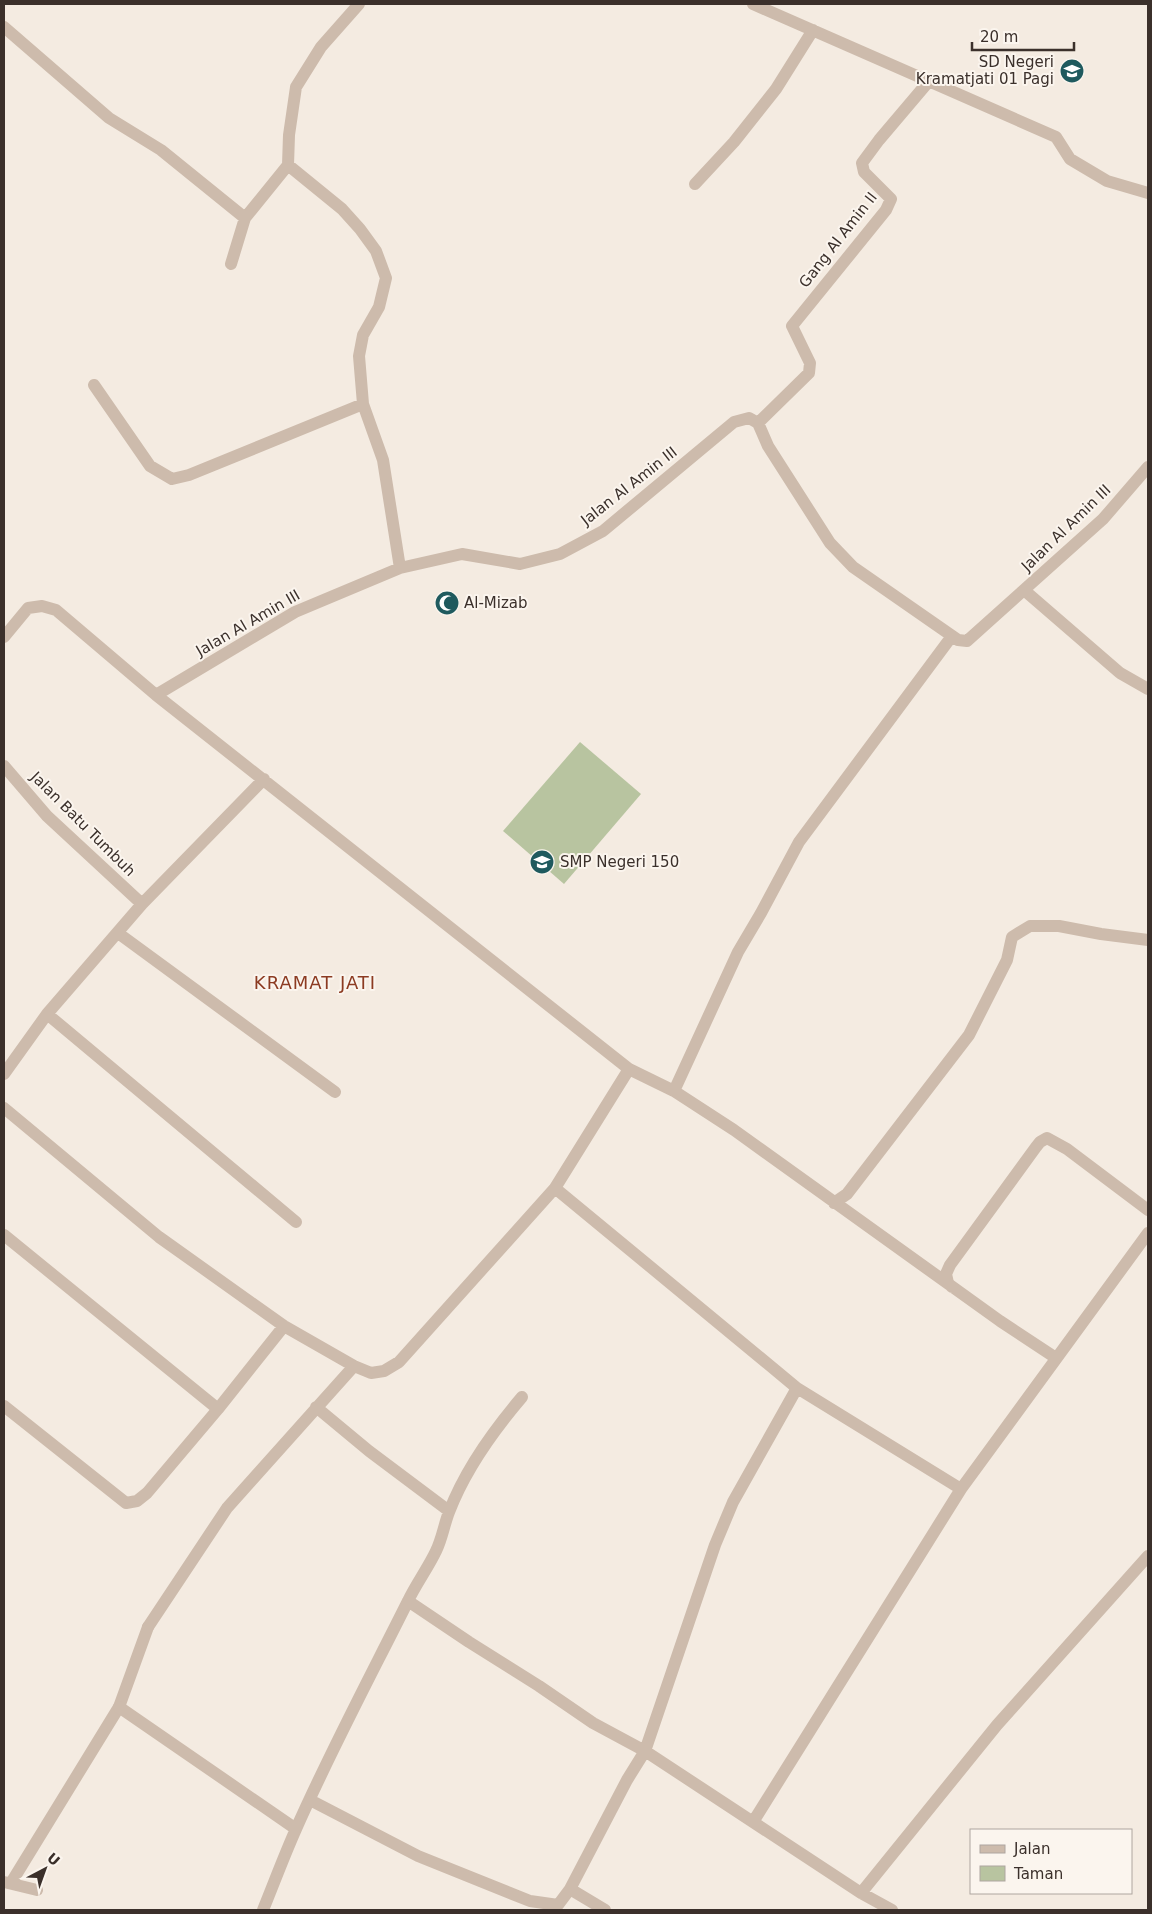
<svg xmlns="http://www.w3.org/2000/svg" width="1152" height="1914" viewBox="0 0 1152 1914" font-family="'DejaVu Sans',sans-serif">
	<rect width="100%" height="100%" fill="#f4ebe1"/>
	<!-- green -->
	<path fill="#b8c4a0" d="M 580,742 L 641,794 L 564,884 L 503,831 Z"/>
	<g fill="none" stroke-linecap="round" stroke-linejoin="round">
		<!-- lane -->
		<path stroke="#cdbbac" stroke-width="12" d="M 4,1882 L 37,1890
			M 11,1883 L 119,1707 L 148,1627"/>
		<!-- street -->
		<path stroke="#cdbbac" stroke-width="12" d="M 359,4 L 321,47 L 296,87 L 289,135 L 288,165 L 342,209 L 360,229 L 376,251 L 386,278 L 379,307 L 363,335 L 359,356 L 363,404 L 383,460 L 400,568
			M 753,4 L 1056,137 L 1070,159 L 1107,181 L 1148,193
			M 4,27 L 109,118 L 161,150 L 245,218
			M 695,184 L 734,142 L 776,89 L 813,30
			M 231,264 L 245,218 L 288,165
			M 94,385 L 150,466 L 172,479 L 189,475 L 363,404
			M 758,423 L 809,373 L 810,363 L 792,326 L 886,210 L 891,199 L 864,172 L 862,163 L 879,140 L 929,81
			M 1024,590 L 1120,673 L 1148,689
			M 4,637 L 28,608 L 42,606 L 56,610 L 156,695 L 629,1069 L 674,1091 L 734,1130 L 1000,1321 L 1056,1358
			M 156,695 L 295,612 L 400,568 L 462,554 L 520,564 L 560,554 L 603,531 L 734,422 L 749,418 L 758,423 L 768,446 L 830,543 L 853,567 L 958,640 L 967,641 L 1103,519 L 1148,467
			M 4,766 L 47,816 L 142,904
			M 118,933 L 335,1092
			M 47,1014 L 296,1222
			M 4,1074 L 47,1014 L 142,904 L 264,779
			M 674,1091 L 738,952 L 761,913 L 799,842 L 952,636
			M 4,1108 L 159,1237 L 284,1326 L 354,1366 L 371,1373 L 384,1371 L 399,1362 L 555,1188 L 629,1069
			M 555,1188 L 797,1388 L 961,1489
			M 834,1203 L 847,1194 L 969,1035 L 1007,960 L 1012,937 L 1030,926 L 1059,926 L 1101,934 L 1148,940
			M 4,1235 L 218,1409 L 147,1493 L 137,1501 L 126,1503 L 4,1406
			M 952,1287 L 948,1283 L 946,1274 L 950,1265 L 1036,1147 L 1040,1142 L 1047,1138 L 1067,1149 L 1148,1210
			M 316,1407 L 369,1451 L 449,1511
			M 218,1409 L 284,1326
			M 408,1601 L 469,1642 L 539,1686 L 593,1723 L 645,1751 L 861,1893 L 892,1910
			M 148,1627 L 227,1508 L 354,1366
			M 119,1707 L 296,1829
			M 310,1800 L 418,1856 L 530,1901 L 558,1905 L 570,1889 L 627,1780 L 645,1751 L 715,1545 L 733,1502 L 797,1388
			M 753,1822 L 961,1489 L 1148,1233
			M 570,1889 L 605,1910
			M 861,1893 L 997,1725 L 1148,1556
			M 263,1910 C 274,1883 284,1856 296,1829 C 330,1752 370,1677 408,1601 C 416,1584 428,1568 436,1551 C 442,1539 444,1525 449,1512 C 465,1470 493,1431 522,1397"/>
	</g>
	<!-- icons -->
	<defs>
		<symbol id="school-disc" viewBox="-11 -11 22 22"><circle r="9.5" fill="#1f5a5e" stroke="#fbf5ee"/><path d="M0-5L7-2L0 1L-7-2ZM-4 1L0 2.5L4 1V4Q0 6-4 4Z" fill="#fff"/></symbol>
		<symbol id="mosque-disc" viewBox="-11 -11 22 22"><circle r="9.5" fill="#1f5a5e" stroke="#fbf5ee"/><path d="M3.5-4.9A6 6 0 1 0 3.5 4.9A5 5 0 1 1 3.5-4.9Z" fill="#fff"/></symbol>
	</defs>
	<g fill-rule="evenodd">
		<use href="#school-disc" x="1058" y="57" width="28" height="28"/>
		<use href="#mosque-disc" x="433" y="589" width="28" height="28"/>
		<use href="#school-disc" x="528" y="848" width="28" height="28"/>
	</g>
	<g text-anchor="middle" stroke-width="4" stroke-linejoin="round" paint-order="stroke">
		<!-- poi labels -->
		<g font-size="15" fill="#3b302b" stroke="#fbf5ee" text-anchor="start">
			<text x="1054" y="67" text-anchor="end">SD Negeri<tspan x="1054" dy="17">Kramatjati 01 Pagi</tspan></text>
			<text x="464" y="608">Al-Mizab</text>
			<text x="560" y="867">SMP Negeri 150</text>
		</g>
		<!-- street labels -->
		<g font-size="15" fill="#3b302b" stroke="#fbf5ee">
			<text transform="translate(838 240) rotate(-52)" y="5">Gang Al Amin II</text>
			<text transform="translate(629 486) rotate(-38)" y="5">Jalan Al Amin III</text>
			<text transform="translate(1066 528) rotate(-44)" y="5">Jalan Al Amin III</text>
			<text transform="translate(248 623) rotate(-30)" y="5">Jalan Al Amin III</text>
			<text transform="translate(83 824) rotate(45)" y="5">Jalan Batu Tumbuh</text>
		</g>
		<!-- quarter labels -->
		<g font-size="18" letter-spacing="1" fill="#8c3b22" stroke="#fbf5ee">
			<text x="315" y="989">KRAMAT JATI</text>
		</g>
	</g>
	<!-- border -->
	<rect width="1152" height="1914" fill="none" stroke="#3b302b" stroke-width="10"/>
	<!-- legend -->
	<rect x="970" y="1829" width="162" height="65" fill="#fbf5ee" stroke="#aea6a0"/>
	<rect x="980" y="1845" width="25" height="8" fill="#cdbbac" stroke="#aea6a0"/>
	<text x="1014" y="1854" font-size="15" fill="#3b302b">Jalan</text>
	<rect x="980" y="1866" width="25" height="15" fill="#b8c4a0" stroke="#aea6a0"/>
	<text x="1014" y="1879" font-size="15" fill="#3b302b">Taman</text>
	<!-- north arrow -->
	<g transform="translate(45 1869) rotate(41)" stroke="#fbf5ee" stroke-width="4" paint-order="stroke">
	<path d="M0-4L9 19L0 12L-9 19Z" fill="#3b302b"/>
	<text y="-8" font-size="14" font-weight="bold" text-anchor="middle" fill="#3b302b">U</text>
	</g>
	<!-- scale -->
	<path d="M972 42v8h102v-8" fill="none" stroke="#3b302b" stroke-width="2.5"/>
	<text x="980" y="42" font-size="15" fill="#3b302b" stroke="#fbf5ee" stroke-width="4" paint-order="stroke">20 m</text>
</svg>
